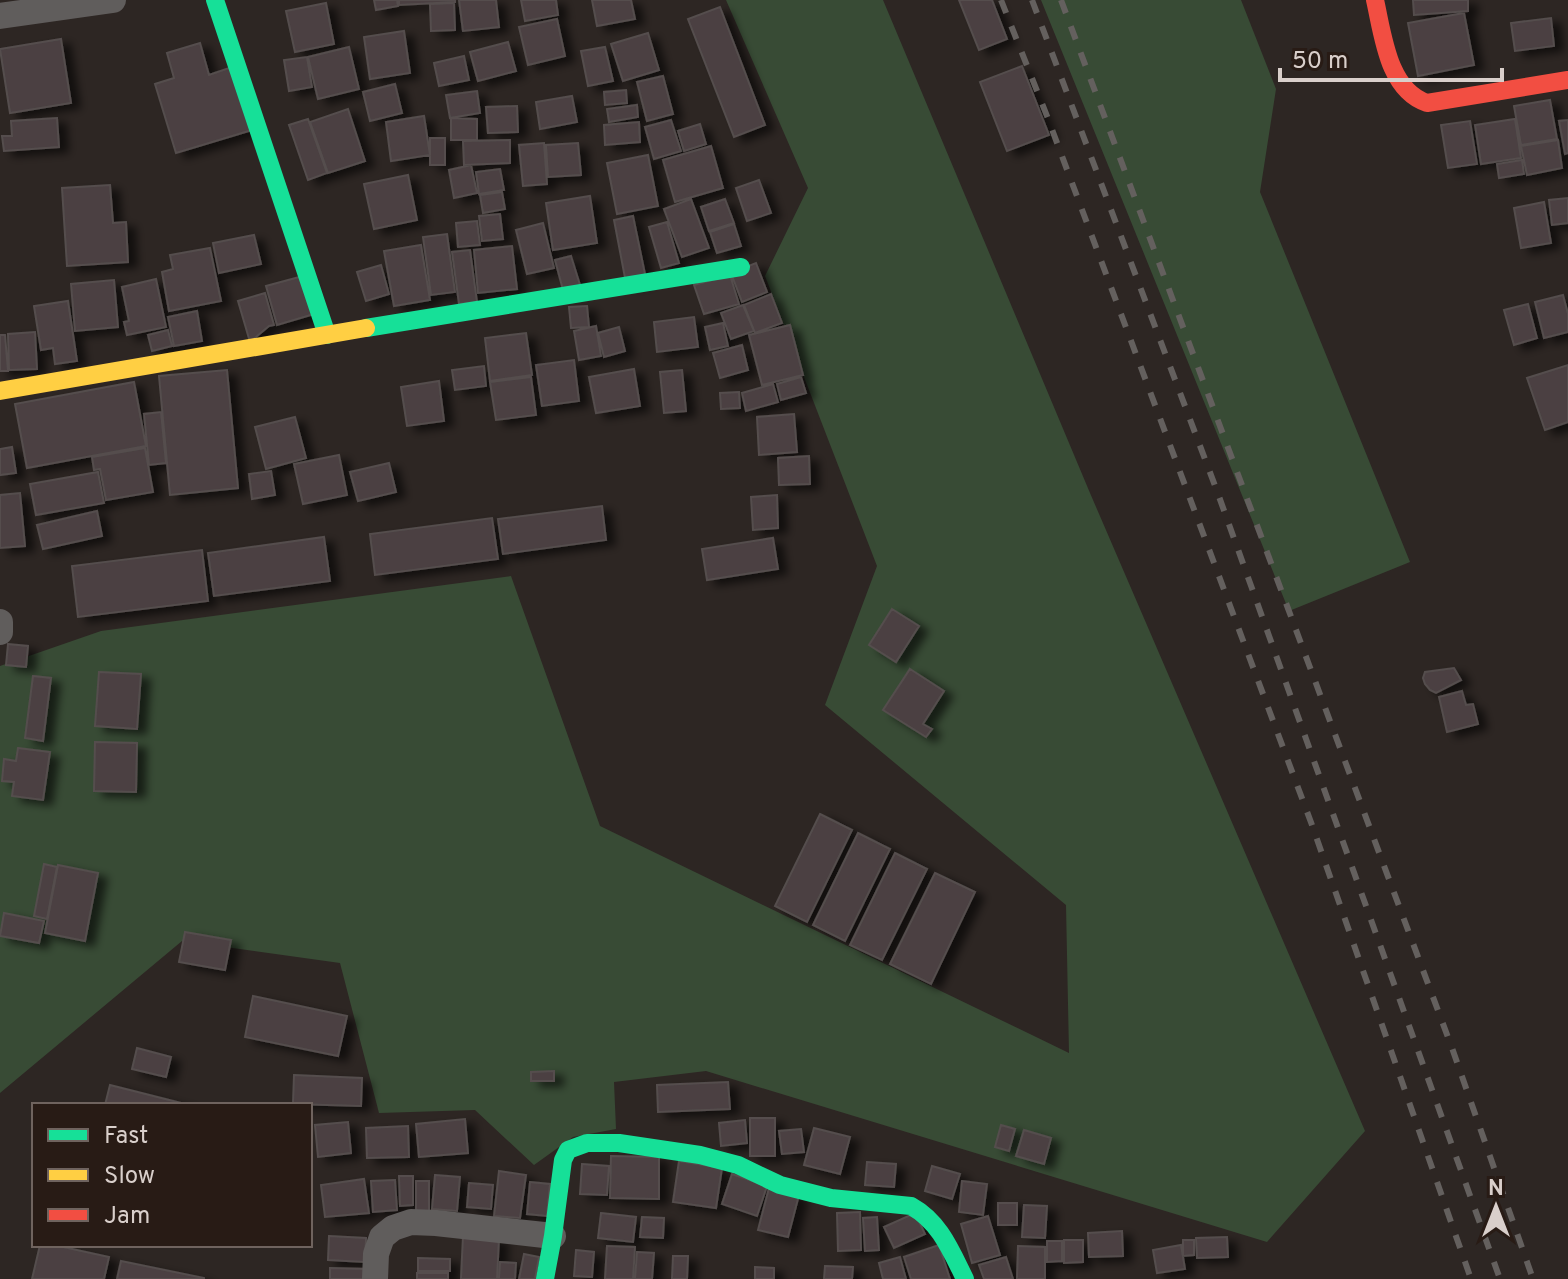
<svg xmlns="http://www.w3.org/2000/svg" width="1568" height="1279" viewBox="0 0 1568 1279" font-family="Overpass,sans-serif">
	<defs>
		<filter id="shadow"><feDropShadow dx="9" dy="5" stdDeviation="4" flood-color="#0009"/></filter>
	</defs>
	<rect width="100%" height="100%" fill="#2d2623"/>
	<!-- green -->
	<path fill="#384b35" d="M 726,0 L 883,0 L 1090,493 L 1365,1131 L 1267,1242 L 706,1071 L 614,1082 L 616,1129 L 573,1137 L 534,1165 L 475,1110 L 379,1113 L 340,963 L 182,941 L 0,1093 L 0,666 L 101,631 L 511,576 L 600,826 L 1069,1053 L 1066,905 L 825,705 L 877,566 L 765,276 L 808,188 Z
		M 1041,0 L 1241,0 L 1276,89 L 1260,192 L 1410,562 L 1289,611 Z"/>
	<!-- building -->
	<path fill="#4b4042" stroke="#544e4d" stroke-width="2" filter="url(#shadow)" d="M 374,0 L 397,0 L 398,6 L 376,10 Z
		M 399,0 L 455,0 L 455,2 L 399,5 Z
		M 459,0 L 496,0 L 499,27 L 463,31 Z
		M 521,0 L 556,0 L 558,15 L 525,21 Z
		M 592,0 L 631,0 L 635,19 L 597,26 Z
		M 959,0 L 992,0 L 1007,39 L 979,50 Z
		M 1413,0 L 1468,0 L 1468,11 L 1414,15 Z
		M 326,3 L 334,44 L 295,52 L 286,11 Z
		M 454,3 L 455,30 L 431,31 L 430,4 Z
		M 720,7 L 765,125 L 734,137 L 688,19 Z
		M 1464,13 L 1474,65 L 1418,76 L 1408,23 Z
		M 1551,18 L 1554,46 L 1515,51 L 1511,23 Z
		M 557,19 L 565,56 L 528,65 L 519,27 Z
		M 404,31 L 410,73 L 370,79 L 364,37 Z
		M 648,33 L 659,70 L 623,81 L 611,44 Z
		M 61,39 L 71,103 L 10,113 L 0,49 Z
		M 508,42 L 516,71 L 478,81 L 470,52 Z
		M 200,43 L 209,75 L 232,67 L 252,130 L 176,153 L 155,84 L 174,78 L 167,53 Z
		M 349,47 L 359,89 L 318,99 L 308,57 Z
		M 605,47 L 613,81 L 588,86 L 581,51 Z
		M 464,56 L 469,80 L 439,86 L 434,63 Z
		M 307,57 L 312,87 L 289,91 L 284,60 Z
		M 1022,66 L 1049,135 L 1007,151 L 980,82 Z
		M 663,76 L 673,114 L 647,121 L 637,82 Z
		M 395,84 L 402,113 L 370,121 L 363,92 Z
		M 626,90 L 627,103 L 605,105 L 604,92 Z
		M 477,91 L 480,113 L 450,118 L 446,95 Z
		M 572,96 L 577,122 L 540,129 L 536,102 Z
		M 1550,100 L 1557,139 L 1521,145 L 1514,106 Z
		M 637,105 L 638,117 L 609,122 L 607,109 Z
		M 517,106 L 518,132 L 488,133 L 486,107 Z
		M 348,109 L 365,161 L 328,173 L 310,122 Z
		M 424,116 L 430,155 L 391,161 L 386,122 Z
		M 57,118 L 59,147 L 4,151 L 2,136 L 12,136 L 11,121 Z
		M 451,118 L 477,119 L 477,140 L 451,140 Z
		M 308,119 L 327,173 L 308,180 L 289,125 Z
		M 1515,119 L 1521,158 L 1481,164 L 1475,125 Z
		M 671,120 L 681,151 L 654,159 L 645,127 Z
		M 1568,120 L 1568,153 L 1565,154 L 1559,121 Z
		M 1470,121 L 1477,164 L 1448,168 L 1441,125 Z
		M 639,122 L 640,142 L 605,145 L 604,125 Z
		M 700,124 L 706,144 L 684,151 L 678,131 Z
		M 430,138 L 445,138 L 445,165 L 430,165 Z
		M 510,140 L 510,163 L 464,165 L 463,141 Z
		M 1558,140 L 1562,168 L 1527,175 L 1521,146 Z
		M 544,143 L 547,184 L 523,186 L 519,145 Z
		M 578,143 L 581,175 L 548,177 L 546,145 Z
		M 711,146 L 723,188 L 675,202 L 663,160 Z
		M 648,155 L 658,206 L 617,214 L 607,163 Z
		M 1522,160 L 1524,174 L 1499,178 L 1497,164 Z
		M 471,165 L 477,193 L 454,198 L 449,170 Z
		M 500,169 L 504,190 L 479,194 L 476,172 Z
		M 408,175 L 417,220 L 374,229 L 364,184 Z
		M 759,180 L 771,213 L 747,221 L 736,188 Z
		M 110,185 L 113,223 L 126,222 L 128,262 L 67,266 L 62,188 Z
		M 502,192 L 505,209 L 483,213 L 480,195 Z
		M 590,196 L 597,243 L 553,250 L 546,203 Z
		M 1568,198 L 1568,223 L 1552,225 L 1549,200 Z
		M 691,199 L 709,248 L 682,257 L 664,209 Z
		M 725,199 L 734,223 L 709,231 L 701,207 Z
		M 1544,202 L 1551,243 L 1521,248 L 1514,208 Z
		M 500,214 L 503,239 L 482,241 L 479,216 Z
		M 633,216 L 646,279 L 626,283 L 614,220 Z
		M 477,221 L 480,245 L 458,247 L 456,223 Z
		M 667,222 L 679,263 L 661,268 L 649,227 Z
		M 543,223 L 554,268 L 527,274 L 516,230 Z
		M 734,224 L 741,246 L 717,253 L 710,232 Z
		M 447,234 L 455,292 L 431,295 L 423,237 Z
		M 254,235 L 261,264 L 219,273 L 213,243 Z
		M 421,245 L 430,300 L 394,306 L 384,251 Z
		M 512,246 L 517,289 L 478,293 L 474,250 Z
		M 210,248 L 221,301 L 169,311 L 162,272 L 173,269 L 170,255 Z
		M 470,250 L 477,302 L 459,304 L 452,252 Z
		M 571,256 L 580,285 L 563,290 L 555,260 Z
		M 756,263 L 767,292 L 742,302 L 731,273 Z
		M 381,265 L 389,294 L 366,301 L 357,272 Z
		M 730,275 L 739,304 L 704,314 L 694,285 Z
		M 303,276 L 314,314 L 277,325 L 266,286 Z
		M 156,279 L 166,327 L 127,335 L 124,322 L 129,321 L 122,287 Z
		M 114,280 L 118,327 L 75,331 L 71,284 Z
		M 265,293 L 274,325 L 269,326 L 250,342 L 238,301 Z
		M 771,294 L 782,323 L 755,333 L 744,305 Z
		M 1563,295 L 1568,314 L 1568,332 L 1544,338 L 1535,302 Z
		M 68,301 L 77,361 L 55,364 L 53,348 L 41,350 L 34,306 Z
		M 1528,304 L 1537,338 L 1514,345 L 1504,310 Z
		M 743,305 L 754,331 L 731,339 L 721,313 Z
		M 587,306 L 589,327 L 571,328 L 569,307 Z
		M 197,311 L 202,341 L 174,346 L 168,317 Z
		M 694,317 L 698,347 L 657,352 L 654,322 Z
		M 723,323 L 728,346 L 710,350 L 705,327 Z
		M 790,325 L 803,375 L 762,385 L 749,335 Z
		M 596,326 L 601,356 L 579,360 L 574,331 Z
		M 619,327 L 625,351 L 604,357 L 598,333 Z
		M 168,330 L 172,346 L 152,351 L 148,335 Z
		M 35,332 L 37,369 L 9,370 L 8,334 Z
		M 526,333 L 532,375 L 490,381 L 485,338 Z
		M 0,335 L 5,335 L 8,371 L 0,371 Z
		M 742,345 L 748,370 L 720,378 L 713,353 Z
		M 574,360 L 579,401 L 542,406 L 536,365 Z
		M 1568,365 L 1568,422 L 1545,430 L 1527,378 Z
		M 484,366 L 486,386 L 455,390 L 452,370 Z
		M 634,369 L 640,406 L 596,413 L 589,377 Z
		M 227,370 L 238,488 L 170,495 L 159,376 Z
		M 682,370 L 686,411 L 664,413 L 660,372 Z
		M 531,377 L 536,415 L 496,420 L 490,382 Z
		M 801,377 L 806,393 L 781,400 L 777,384 Z
		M 439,381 L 444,421 L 407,426 L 401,387 Z
		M 134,382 L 146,446 L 27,468 L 15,404 Z
		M 773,384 L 778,402 L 746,411 L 742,393 Z
		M 739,392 L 740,408 L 721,409 L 720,393 Z
		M 161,412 L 166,463 L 149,465 L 144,414 Z
		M 794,414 L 797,452 L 759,455 L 757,417 Z
		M 295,417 L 306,458 L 266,469 L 255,427 Z
		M 12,447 L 16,473 L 0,475 L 0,449 Z
		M 145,448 L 153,492 L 106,500 L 100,469 L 94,470 L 92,457 Z
		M 339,455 L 347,495 L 303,504 L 294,464 Z
		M 809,456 L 810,484 L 779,485 L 778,458 Z
		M 389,463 L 396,492 L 358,501 L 350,472 Z
		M 271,471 L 275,495 L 252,499 L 249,474 Z
		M 98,472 L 104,503 L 36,515 L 30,484 Z
		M 20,493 L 25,546 L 0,548 L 0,495 Z
		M 777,495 L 778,528 L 753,530 L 751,497 Z
		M 602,506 L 606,540 L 503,554 L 498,519 Z
		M 97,511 L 102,536 L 43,549 L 37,525 Z
		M 492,518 L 498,559 L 375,575 L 370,534 Z
		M 324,537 L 330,581 L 214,596 L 208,553 Z
		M 773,538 L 778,569 L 707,580 L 702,549 Z
		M 202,550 L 208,601 L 78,617 L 72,566 Z
		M 892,609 L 919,626 L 896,662 L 869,645 Z
		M 8,644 L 28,646 L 26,667 L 6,665 Z
		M 1454,668 L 1461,680 L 1436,693 L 1430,690 L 1425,684 L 1423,678 L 1425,672 Z
		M 910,669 L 944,691 L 923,724 L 932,729 L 926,737 L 883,710 Z
		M 99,672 L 141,674 L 137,729 L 95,726 Z
		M 33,676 L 51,678 L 43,741 L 25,738 Z
		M 1462,691 L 1466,705 L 1473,704 L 1478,724 L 1447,732 L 1439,697 Z
		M 95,742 L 137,743 L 136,792 L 94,791 Z
		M 18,748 L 50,752 L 43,800 L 12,796 L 14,782 L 2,781 L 4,759 L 16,761 Z
		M 820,814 L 852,830 L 807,922 L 775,906 Z
		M 858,833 L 890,849 L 845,941 L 813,925 Z
		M 895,853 L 927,869 L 882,960 L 850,945 Z
		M 44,864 L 57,867 L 47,919 L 34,916 Z
		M 58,865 L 98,873 L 85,941 L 45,933 Z
		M 935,873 L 975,892 L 931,984 L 890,964 Z
		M 4,913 L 44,921 L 39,943 L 0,936 Z
		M 185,932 L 231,940 L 225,970 L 179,962 Z
		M 253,996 L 347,1016 L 338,1056 L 245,1037 Z
		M 137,1048 L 171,1057 L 166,1077 L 132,1069 Z
		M 554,1071 L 554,1081 L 531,1081 L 531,1072 Z
		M 294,1075 L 362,1078 L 361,1106 L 293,1104 Z
		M 728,1082 L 730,1109 L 658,1112 L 657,1085 Z
		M 110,1085 L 189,1105 L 105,1105 Z
		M 750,1118 L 775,1118 L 775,1156 L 750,1156 Z
		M 465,1119 L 468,1153 L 419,1157 L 416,1124 Z
		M 745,1120 L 747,1143 L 721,1146 L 719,1123 Z
		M 348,1122 L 351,1153 L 318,1157 L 315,1125 Z
		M 1001,1125 L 1015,1129 L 1009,1151 L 995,1147 Z
		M 408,1126 L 409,1157 L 367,1158 L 366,1128 Z
		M 814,1128 L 850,1137 L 840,1174 L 804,1165 Z
		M 801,1129 L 804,1152 L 782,1154 L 779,1131 Z
		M 1024,1130 L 1051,1138 L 1044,1164 L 1016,1156 Z
		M 611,1156 L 659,1157 L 659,1199 L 610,1198 Z
		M 679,1161 L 722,1168 L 716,1208 L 673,1202 Z
		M 867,1162 L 896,1164 L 894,1187 L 865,1185 Z
		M 582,1164 L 609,1166 L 607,1195 L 580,1194 Z
		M 932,1166 L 960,1174 L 952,1199 L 925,1191 Z
		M 499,1171 L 526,1175 L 520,1218 L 494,1216 Z
		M 732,1174 L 767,1186 L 757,1216 L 722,1204 Z
		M 435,1175 L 460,1177 L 457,1211 L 432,1209 Z
		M 399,1176 L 413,1176 L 413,1205 L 400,1206 Z
		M 364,1179 L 369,1213 L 325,1217 L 321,1185 Z
		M 395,1180 L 397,1210 L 373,1212 L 371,1181 Z
		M 416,1181 L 429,1181 L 429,1211 L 416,1211 Z
		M 962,1181 L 987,1184 L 983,1215 L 959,1212 Z
		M 530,1182 L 550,1184 L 547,1216 L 527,1214 Z
		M 469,1183 L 493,1185 L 491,1209 L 467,1207 Z
		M 769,1188 L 799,1195 L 788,1237 L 758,1230 Z
		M 998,1203 L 1017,1203 L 1017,1225 L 998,1225 Z
		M 1024,1205 L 1047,1206 L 1045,1238 L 1022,1237 Z
		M 860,1212 L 861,1250 L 838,1251 L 837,1213 Z
		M 601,1213 L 636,1217 L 633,1242 L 598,1238 Z
		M 915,1213 L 925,1234 L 894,1248 L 884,1227 Z
		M 988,1216 L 1000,1255 L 972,1263 L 961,1224 Z
		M 642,1217 L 664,1218 L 663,1238 L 640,1237 Z
		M 877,1217 L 879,1250 L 865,1251 L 863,1218 Z
		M 1122,1231 L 1123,1256 L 1089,1257 L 1088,1233 Z
		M 329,1236 L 366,1238 L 365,1262 L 328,1260 Z
		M 463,1236 L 499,1238 L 497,1279 L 461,1279 Z
		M 1227,1237 L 1228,1257 L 1197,1258 L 1196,1238 Z
		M 1064,1240 L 1083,1240 L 1083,1262 L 1064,1263 Z
		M 1183,1240 L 1194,1240 L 1194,1255 L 1183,1256 Z
		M 1047,1241 L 1062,1241 L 1062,1261 L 1047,1262 Z
		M 40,1245 L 54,1245 L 109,1257 L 104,1279 L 32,1279 Z
		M 939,1245 L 950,1279 L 911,1279 L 904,1257 Z
		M 1181,1245 L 1185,1269 L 1157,1273 L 1153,1250 Z
		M 607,1246 L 635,1247 L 633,1279 L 605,1279 Z
		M 1018,1246 L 1045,1247 L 1045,1279 L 1017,1279 Z
		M 576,1250 L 594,1252 L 592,1277 L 574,1276 Z
		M 637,1252 L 654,1253 L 652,1279 L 635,1279 Z
		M 524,1254 L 539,1257 L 535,1279 L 519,1279 Z
		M 673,1256 L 688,1256 L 687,1279 L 672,1279 Z
		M 900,1257 L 906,1279 L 883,1279 L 879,1263 Z
		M 1006,1257 L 1013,1279 L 984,1279 L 979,1265 Z
		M 418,1258 L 450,1259 L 450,1271 L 418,1271 Z
		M 121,1261 L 204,1278 L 204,1279 L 117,1279 Z
		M 500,1262 L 516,1263 L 515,1279 L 499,1279 Z
		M 825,1266 L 853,1267 L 852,1279 L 824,1279 Z
		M 755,1267 L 774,1268 L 774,1279 L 755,1279 Z
		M 330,1268 L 368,1269 L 367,1279 L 330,1279 Z
		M 417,1273 L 448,1273 L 448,1279 L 417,1279 Z"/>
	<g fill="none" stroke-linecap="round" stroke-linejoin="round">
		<!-- street -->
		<path stroke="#605d5c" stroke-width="26" d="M 0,16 L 113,0
			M 0,622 L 0,632
			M 375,1279 L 376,1254 L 382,1237 L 393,1228 L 411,1222 L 436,1223 L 553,1236"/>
		<!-- fast -->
		<path stroke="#16e098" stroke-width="18" d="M 215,0 L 327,335
			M 366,328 L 741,267
			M 545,1279 L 553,1236 L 563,1160 L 568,1150 L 587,1143 L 619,1143 L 700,1155 L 738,1165 L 780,1185 L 831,1198 L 911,1206 C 940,1222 951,1251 965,1279"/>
		<!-- slow -->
		<path stroke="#ffcf43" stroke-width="18" d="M 0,391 L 366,328"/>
		<!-- jam -->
		<path stroke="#f24e42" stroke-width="18" d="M 1375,0 C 1383,35 1388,90 1427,103 L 1568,80"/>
		<!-- rail -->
		<path stroke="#64605e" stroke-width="6" stroke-dasharray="14 14" stroke-linecap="butt" d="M 1001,0 L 1047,116 L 1312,825 L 1471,1279
			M 1032,0 L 1217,491 L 1500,1279
			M 1061,0 L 1452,1048 L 1533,1279"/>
	</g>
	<!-- legend -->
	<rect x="32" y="1103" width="280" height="144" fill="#281b15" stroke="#6f635e" stroke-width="2"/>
	<rect x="48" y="1129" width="40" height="12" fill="#16e098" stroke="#6f635e" stroke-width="2"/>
	<text x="104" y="1143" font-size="24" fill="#d9cfcb">Fast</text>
	<rect x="48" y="1169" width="40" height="12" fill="#ffcf43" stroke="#6f635e" stroke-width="2"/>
	<text x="104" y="1183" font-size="24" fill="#d9cfcb">Slow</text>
	<rect x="48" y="1209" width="40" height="12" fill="#f24e42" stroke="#6f635e" stroke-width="2"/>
	<text x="104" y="1223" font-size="24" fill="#d9cfcb">Jam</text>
	<!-- north arrow -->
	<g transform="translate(1496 1207)" stroke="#281b15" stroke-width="6" paint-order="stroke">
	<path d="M0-6L14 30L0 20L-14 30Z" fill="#d9cfcb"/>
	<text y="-12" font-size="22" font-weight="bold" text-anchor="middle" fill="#d9cfcb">N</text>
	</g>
	<!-- scale -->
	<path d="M1280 68v12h222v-12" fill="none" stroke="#d9cfcb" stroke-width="4"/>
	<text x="1292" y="68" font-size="24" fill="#d9cfcb" stroke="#281b15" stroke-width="6" paint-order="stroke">50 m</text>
</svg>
